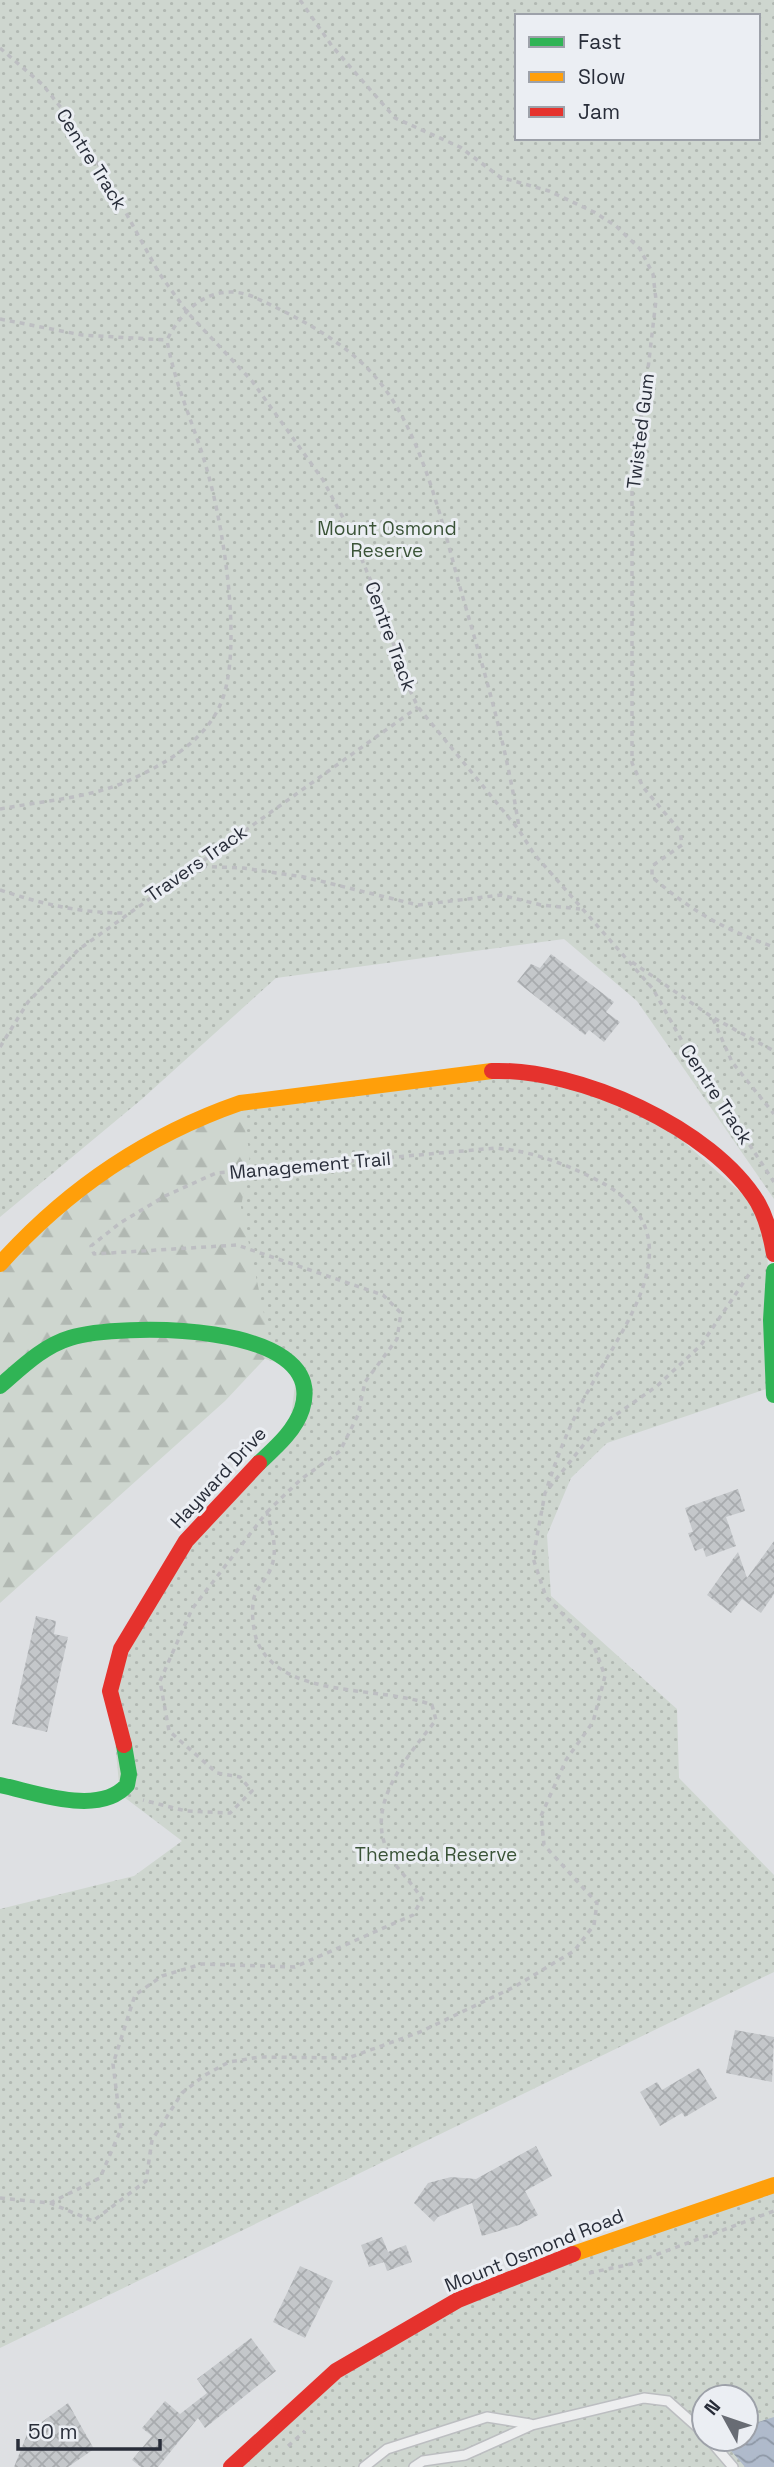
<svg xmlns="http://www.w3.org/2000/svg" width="774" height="2467" viewBox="0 0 774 2467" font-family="'Space Grotesk',sans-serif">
	<defs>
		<pattern id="green-dots" width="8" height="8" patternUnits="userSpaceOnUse" patternTransform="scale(1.75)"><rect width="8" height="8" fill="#ced6cf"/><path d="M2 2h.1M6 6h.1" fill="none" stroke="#b1b8b2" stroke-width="1.8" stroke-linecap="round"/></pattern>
		<pattern id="forest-firs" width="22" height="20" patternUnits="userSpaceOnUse" patternTransform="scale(1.75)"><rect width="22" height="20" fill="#ced6cf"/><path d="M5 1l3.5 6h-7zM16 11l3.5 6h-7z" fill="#b1b8b2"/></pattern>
		<pattern id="water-waves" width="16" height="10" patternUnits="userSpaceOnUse" patternTransform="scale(1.75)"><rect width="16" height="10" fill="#afbacb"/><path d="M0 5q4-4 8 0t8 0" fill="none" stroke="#8e98a6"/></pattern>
		<pattern id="building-cross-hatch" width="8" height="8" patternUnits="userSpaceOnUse" patternTransform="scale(1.75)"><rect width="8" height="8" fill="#c4c7ca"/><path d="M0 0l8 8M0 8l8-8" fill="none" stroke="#a8abae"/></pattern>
	</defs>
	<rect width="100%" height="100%" fill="#dee0e3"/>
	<!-- green -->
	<path fill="url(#green-dots)" fill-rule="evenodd" d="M 0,0 L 774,0 L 774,1199 L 637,1001 L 564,939 L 276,978 L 142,1099 L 0,1217 ZM 517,16 L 758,16 L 758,138 L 517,138 Z
		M 532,1072 L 657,1118 L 766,1215 L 772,1387 L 607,1443 L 571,1478 L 547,1535 L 551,1596 L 677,1709 L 679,1778 L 774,1875 L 774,1972 L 0,2348 L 0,1909 L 134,1876 L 182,1841 L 120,1794 L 110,1689 L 186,1541 L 289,1433 L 297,1369 L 184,1333 L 240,1103 Z
		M 774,2185 L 774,2467 L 231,2467 L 283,2416 L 458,2300 ZM 704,2397 L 746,2397 L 746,2439 L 704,2439 Z"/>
	<!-- forest -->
	<path fill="url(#forest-firs)" d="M 240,1103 L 250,1155 L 241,1207 L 272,1351 L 225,1401 L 0,1603 L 0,1264 L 91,1179 Z"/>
	<!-- water -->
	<path fill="url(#water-waves)" d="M 774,2417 L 774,2467 L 745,2467 L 721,2439 L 746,2439 L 746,2426 Z"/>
	<!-- building -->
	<path fill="url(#building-cross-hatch)" d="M 551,954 L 614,1002 L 606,1012 L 620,1022 L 604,1042 L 589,1030 L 585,1035 L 517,982 L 531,964 L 540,968 Z
		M 738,1489 L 745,1511 L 726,1517 L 736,1546 L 706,1557 L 703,1548 L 695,1551 L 688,1533 L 693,1532 L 685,1508 Z
		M 774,1541 L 774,1594 L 761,1613 L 742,1599 L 731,1613 L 707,1595 L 738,1552 L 747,1578 Z
		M 36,1616 L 56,1621 L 54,1634 L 68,1637 L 47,1732 L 12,1724 Z
		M 735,2030 L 774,2037 L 772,2082 L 726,2073 Z
		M 699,2068 L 717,2098 L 685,2117 L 682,2113 L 660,2126 L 640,2092 L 657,2082 L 662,2090 Z
		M 536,2146 L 552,2176 L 525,2191 L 538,2215 L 519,2225 L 482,2236 L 472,2203 L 438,2217 L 434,2222 L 414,2203 L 428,2183 L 451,2177 L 476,2179 Z
		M 382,2237 L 388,2252 L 406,2245 L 412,2262 L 387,2271 L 384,2262 L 369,2267 L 361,2245 Z
		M 300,2266 L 333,2281 L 305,2338 L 273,2322 Z
		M 251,2338 L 276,2371 L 205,2428 L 198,2418 L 158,2467 L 141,2467 L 132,2460 L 152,2436 L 142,2428 L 165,2401 L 180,2414 L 207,2393 L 197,2379 Z
		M 68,2403 L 94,2449 L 68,2467 L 14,2467 L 28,2432 Z"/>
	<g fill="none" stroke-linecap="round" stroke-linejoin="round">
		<defs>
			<path id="lane" d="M 709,2439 L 733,2467
				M 364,2467 L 387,2449 L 487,2417 L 530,2424
				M 414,2467 L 423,2461 L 465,2455 L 532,2425 L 644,2398 L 668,2401 L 704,2433"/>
		</defs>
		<!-- lane casing -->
		<use href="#lane" stroke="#bcbec1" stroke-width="12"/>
		<!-- path -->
		<path stroke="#bdbec2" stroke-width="3.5" stroke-dasharray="5 5" stroke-linecap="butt" d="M 300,0 L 332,46 L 395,118 L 460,147 L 500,177 L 549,191 L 594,212 L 616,226 L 640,249 L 653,274 L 656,300 L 644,403 L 634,454 L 632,490 L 632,763 L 643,787 L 680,831 L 682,845 L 652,866 L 652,877 C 691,911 725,930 774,947
			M 0,48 L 43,85 L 62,109 L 104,173 L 159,273 L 187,312 L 252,381 L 323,480 L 349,529 L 381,605 L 405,680 L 418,707 L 519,830 L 534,854 L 653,989 L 686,1048 L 774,1182
			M 0,319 L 82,335 L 167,340
			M 0,809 C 42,801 91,798 130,780 C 165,764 206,740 221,703 C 243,650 224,532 209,477 C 197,431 175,387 167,340 C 184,305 217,280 256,298 C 297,317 340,339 371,372 C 421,425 442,523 461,591 C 484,670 507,747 519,828
			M 192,866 L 243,868 L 304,877 L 418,905 L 501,895 L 541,905 L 580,909
			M 0,890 C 42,904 80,913 124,913
			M 632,962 L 712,1017 L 774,1051
			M 713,1019 L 732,1062 L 774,1114
			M 0,1047 L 28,1002 L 78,950 L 418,707
			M 267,1512 L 300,1480 L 340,1451 L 358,1415 L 365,1382 L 397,1339 L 401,1313 L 383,1295 L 237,1245 L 94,1254 L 91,1246 L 120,1223 L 165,1196 L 216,1173 L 496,1148 C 535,1152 563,1163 597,1180 C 697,1231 630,1316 592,1384 C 572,1419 558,1453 546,1491
			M 0,2198 L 50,2203 L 93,2221 L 146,2181 L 152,2140 L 182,2093 L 205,2075 L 229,2062 L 260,2057 L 348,2058 L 420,2032 L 514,1987 L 574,1951 L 594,1925 L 597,1903 L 544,1845 L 541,1816 L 566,1760 L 593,1722 L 605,1676 L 594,1646 L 546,1597 L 533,1558 L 545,1493 L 597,1428 L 657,1386 L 701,1345 L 752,1270
			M 50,2203 L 100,2178 L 121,2129 L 113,2064 L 135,1995 L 162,1976 L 202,1964 L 295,1967 L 413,1915 L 422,1899 C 414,1886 404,1876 395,1864 C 358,1812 404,1761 436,1720 L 432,1705 C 380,1685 282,1700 257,1641 C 253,1629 251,1611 254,1598 C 256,1588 266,1580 270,1570 C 279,1551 272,1532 267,1512 L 192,1609 L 160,1681 L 169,1731 L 217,1773 L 240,1777 L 252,1791 L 230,1813 L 186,1811 L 143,1800
			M 589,2273 L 631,2264 L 774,2211
			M 288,2446 L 305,2431"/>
		<!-- lane -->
		<use href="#lane" stroke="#edeeef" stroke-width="9"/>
		<!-- fast -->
		<path stroke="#30b455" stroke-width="16" d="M 774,1271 L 771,1320 L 774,1395
			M 0,1386 C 21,1368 43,1346 70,1338 C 117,1323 330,1320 302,1409 C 295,1431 275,1448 259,1463
			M 0,1785 C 35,1792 99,1817 127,1785 L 129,1774 L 124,1745"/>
		<!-- slow -->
		<path stroke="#ff9f0a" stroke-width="16" d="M 0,1264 C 67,1189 145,1136 240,1103 L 492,1071
			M 573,2254 L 774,2185"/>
		<!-- jam -->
		<path stroke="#e5322d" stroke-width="16" d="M 492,1071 C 578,1068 713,1128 758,1203 C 767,1219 771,1236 774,1254
			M 124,1745 L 110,1691 L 121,1649 L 186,1541 L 259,1463
			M 231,2467 L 336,2371 L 458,2300 L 573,2254"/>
	</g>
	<g text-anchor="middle" stroke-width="6" stroke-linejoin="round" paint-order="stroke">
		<!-- street labels -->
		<g font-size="19" fill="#282d39" stroke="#ebeef3">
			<text transform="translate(92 159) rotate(58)" y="7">Centre Track</text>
			<text transform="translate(640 431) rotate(-83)" y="7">Twisted Gum</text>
			<text transform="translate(391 636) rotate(70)" y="7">Centre Track</text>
			<text transform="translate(196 863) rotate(-35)" y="7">Travers Track</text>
			<text transform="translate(717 1094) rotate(57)" y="7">Centre Track</text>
			<text transform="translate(310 1165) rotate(-5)" y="7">Management Trail</text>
			<text transform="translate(218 1477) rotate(-47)" y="7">Hayward Drive</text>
			<text transform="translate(534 2250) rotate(-22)" y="7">Mount Osmond Road</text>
		</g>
		<!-- park labels -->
		<g font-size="19" fill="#3a5337" stroke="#ebeef3">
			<text x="387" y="535">Mount Osmond<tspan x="387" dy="22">Reserve</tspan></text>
			<text x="436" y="1861">Themeda Reserve</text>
		</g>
	</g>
	<!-- legend -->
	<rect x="515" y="14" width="245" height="126" fill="#ebeef3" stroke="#9da1a9" stroke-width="2"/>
	<rect x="529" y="37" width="35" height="10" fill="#30b455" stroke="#9da1a9" stroke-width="2"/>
	<text x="578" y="49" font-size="21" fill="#282d39">Fast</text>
	<rect x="529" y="72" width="35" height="10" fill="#ff9f0a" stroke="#9da1a9" stroke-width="2"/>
	<text x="578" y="84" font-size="21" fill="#282d39">Slow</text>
	<rect x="529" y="107" width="35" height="10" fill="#e5322d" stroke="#9da1a9" stroke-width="2"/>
	<text x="578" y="119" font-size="21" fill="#282d39">Jam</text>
	<!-- north arrow -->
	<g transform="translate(725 2418) rotate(310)"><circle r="33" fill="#ebeef3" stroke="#9da1a9" stroke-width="2"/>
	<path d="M0-5L12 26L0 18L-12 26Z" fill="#686c74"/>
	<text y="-10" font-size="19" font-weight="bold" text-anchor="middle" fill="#282d39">N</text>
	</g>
	<!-- scale -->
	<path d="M18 2439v10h142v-10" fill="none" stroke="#282d39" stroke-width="3.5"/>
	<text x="28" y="2439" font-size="21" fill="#282d39" stroke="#ebeef3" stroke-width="5" paint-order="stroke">50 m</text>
</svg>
